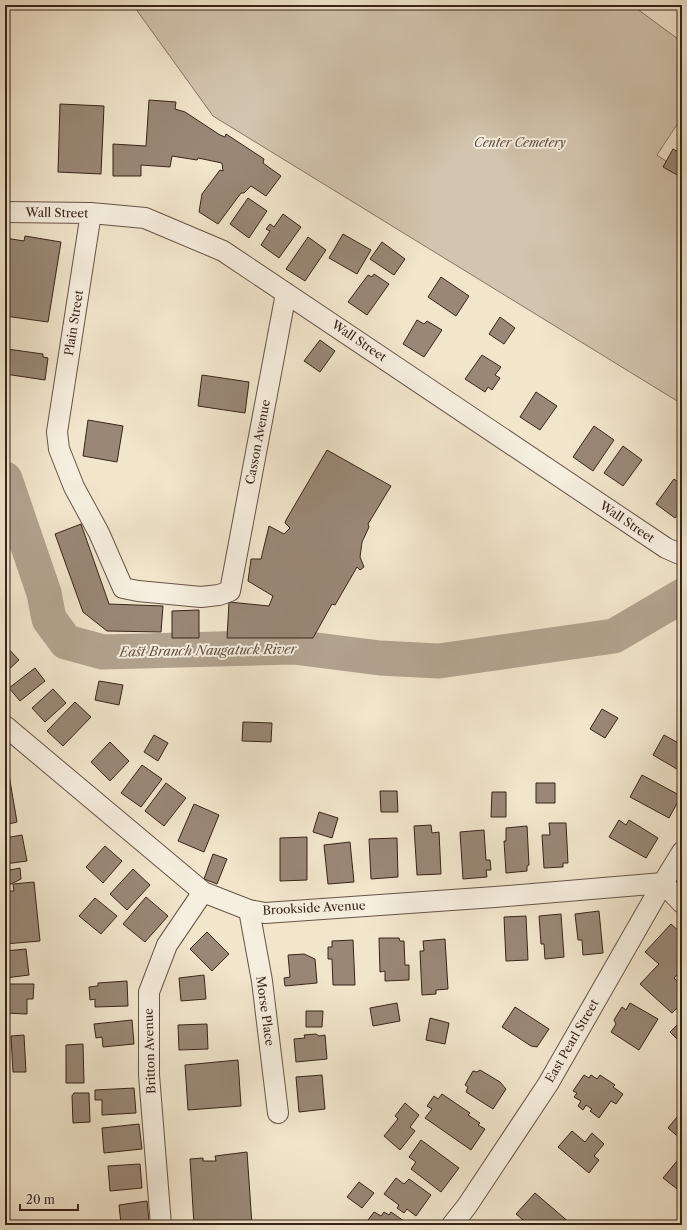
<svg xmlns="http://www.w3.org/2000/svg" width="687" height="1230" viewBox="0 0 687 1230" font-family="'Libre Caslon Text',serif">
	<rect width="100%" height="100%" fill="#f1e5cc"/>
	<filter id="stains"><feTurbulence type="fractalNoise" baseFrequency=".005" numOctaves="4"/><feColorMatrix values="0 0 0 0 .2 0 0 0 0 .09 0 0 0 0 .02 0 0 0 .5 -.17"/></filter>
	<radialGradient id="worn" r=".72"><stop offset=".6" stop-color="#630" stop-opacity="0"/><stop offset="1" stop-color="#630" stop-opacity=".3"/></radialGradient>
	<!-- green -->
	<path fill="#d2c4ae" stroke="#867464" d="M 133,5 L 632,5 L 682,42 L 682,117 L 657,155 L 682,172 L 682,404 L 213,116 Z"/>
	<g fill="none" stroke-linecap="round" stroke-linejoin="round">
		<!-- river -->
		<path stroke="#b2a38f" stroke-width="35" d="M 5,479 L 44,593 L 49,619 L 66,642 L 103,652 L 293,647 L 380,658 L 439,661 L 614,636 L 682,596"/>
	</g>
	<!-- building -->
	<path fill="#998876" stroke="#392419" d="M 149,100 L 176,102 L 175,109 L 185,112 L 220,135 L 225,137 L 226,134 L 264,159 L 263,163 L 281,176 L 266,196 L 251,186 L 244,193 L 241,193 L 218,224 L 199,212 L 202,194 L 220,170 L 223,171 L 222,163 L 198,158 L 197,160 L 172,156 L 170,167 L 141,165 L 141,176 L 113,176 L 113,144 L 146,146 Z
		M 60,104 L 104,106 L 101,174 L 58,172 Z
		M 673,149 L 682,154 L 682,174 L 681,177 L 663,167 Z
		M 248,198 L 267,211 L 249,238 L 230,224 Z
		M 283,214 L 301,227 L 279,258 L 261,245 L 270,231 L 266,229 L 270,224 L 274,227 Z
		M 343,234 L 371,250 L 357,274 L 329,258 Z
		M 25,236 L 61,242 L 48,322 L 5,316 L 5,238 L 24,241 Z
		M 308,237 L 326,250 L 305,281 L 286,269 Z
		M 382,242 L 405,259 L 394,275 L 370,259 Z
		M 374,274 L 389,284 L 367,315 L 348,302 L 368,275 L 372,277 Z
		M 441,277 L 469,296 L 456,316 L 428,297 Z
		M 500,317 L 515,328 L 504,344 L 489,334 Z
		M 417,320 L 424,324 L 427,321 L 442,330 L 424,357 L 403,344 Z
		M 320,340 L 335,351 L 320,372 L 304,361 Z
		M 7,349 L 43,354 L 43,357 L 48,358 L 45,380 L 5,374 L 5,351 L 6,351 Z
		M 482,355 L 501,367 L 495,375 L 500,378 L 492,390 L 488,387 L 485,392 L 465,379 Z
		M 202,375 L 249,382 L 245,413 L 198,406 Z
		M 536,392 L 557,406 L 540,430 L 520,417 Z
		M 88,420 L 123,426 L 117,462 L 83,456 Z
		M 594,426 L 614,440 L 593,471 L 573,457 Z
		M 623,446 L 642,460 L 623,486 L 604,473 Z
		M 327,450 L 391,486 L 368,524 L 369,527 L 362,542 L 360,557 L 364,567 L 360,570 L 357,567 L 335,605 L 332,604 L 313,638 L 227,638 L 229,602 L 269,606 L 273,596 L 248,581 L 251,559 L 261,559 L 269,526 L 284,534 L 290,528 L 285,523 L 286,520 Z
		M 674,479 L 682,485 L 682,509 L 675,518 L 656,504 Z
		M 81,524 L 109,604 L 163,606 L 161,632 L 107,631 L 83,612 L 55,534 Z
		M 199,610 L 199,638 L 172,638 L 172,611 Z
		M 5,645 L 19,660 L 5,673 Z
		M 35,668 L 45,681 L 20,701 L 9,688 Z
		M 99,681 L 123,685 L 119,705 L 95,700 Z
		M 53,689 L 66,703 L 45,722 L 32,708 Z
		M 75,702 L 91,717 L 63,746 L 47,731 Z
		M 602,709 L 618,718 L 605,738 L 590,729 Z
		M 243,722 L 272,723 L 271,742 L 242,741 Z
		M 154,735 L 168,743 L 158,761 L 144,752 Z
		M 664,735 L 682,745 L 682,772 L 653,755 Z
		M 110,742 L 129,761 L 110,781 L 91,762 Z
		M 142,765 L 162,779 L 141,807 L 121,793 Z
		M 8,769 L 17,822 L 5,825 L 5,770 Z
		M 642,775 L 681,796 L 669,818 L 630,797 Z
		M 166,783 L 186,798 L 164,826 L 145,811 Z
		M 536,783 L 555,783 L 555,803 L 536,803 Z
		M 380,791 L 397,791 L 398,812 L 381,812 Z
		M 492,792 L 506,792 L 506,817 L 491,817 Z
		M 194,804 L 219,815 L 204,852 L 178,841 Z
		M 319,812 L 338,818 L 332,838 L 313,832 Z
		M 619,820 L 626,825 L 629,820 L 658,838 L 646,858 L 609,837 Z
		M 549,823 L 566,823 L 568,863 L 563,863 L 563,867 L 544,868 L 542,835 L 550,835 Z
		M 431,825 L 432,833 L 439,832 L 441,874 L 417,875 L 414,826 Z
		M 527,826 L 529,865 L 527,866 L 527,871 L 506,873 L 504,841 L 506,841 L 506,828 Z
		M 484,830 L 486,860 L 490,860 L 491,870 L 486,870 L 487,877 L 463,879 L 460,832 Z
		M 22,835 L 27,861 L 5,864 L 5,838 Z
		M 307,837 L 307,880 L 280,881 L 280,838 Z
		M 397,838 L 398,877 L 371,879 L 369,839 Z
		M 350,842 L 354,882 L 328,884 L 324,845 Z
		M 105,846 L 122,861 L 103,883 L 86,867 Z
		M 213,854 L 227,859 L 217,884 L 204,879 Z
		M 20,868 L 21,879 L 5,887 L 5,871 Z
		M 133,869 L 150,885 L 127,910 L 110,894 Z
		M 34,882 L 40,941 L 5,944 L 5,891 L 14,891 L 13,884 Z
		M 146,897 L 168,916 L 145,942 L 123,924 Z
		M 95,898 L 117,916 L 101,934 L 79,916 Z
		M 599,911 L 603,953 L 583,955 L 582,940 L 578,940 L 575,914 Z
		M 561,914 L 564,957 L 545,959 L 544,944 L 541,944 L 539,916 Z
		M 526,916 L 528,960 L 506,961 L 504,917 Z
		M 671,924 L 682,934 L 682,970 L 674,978 L 682,986 L 682,1010 L 678,1007 L 672,1013 L 640,984 L 659,964 L 645,952 Z
		M 207,932 L 229,954 L 212,971 L 190,949 Z
		M 379,938 L 399,938 L 400,941 L 404,941 L 405,965 L 409,965 L 409,980 L 385,981 L 385,971 L 380,972 Z
		M 445,939 L 448,989 L 436,990 L 436,994 L 422,995 L 420,951 L 424,951 L 423,941 Z
		M 353,940 L 355,985 L 333,985 L 332,959 L 328,959 L 328,947 L 332,947 L 332,941 Z
		M 26,949 L 29,975 L 5,978 L 5,951 Z
		M 304,954 L 315,959 L 317,983 L 285,986 L 284,978 L 290,977 L 288,955 Z
		M 204,975 L 206,999 L 181,1001 L 179,978 Z
		M 127,981 L 128,1006 L 95,1007 L 95,999 L 90,1000 L 89,987 L 98,986 L 98,983 Z
		M 5,984 L 34,984 L 33,999 L 27,999 L 27,1014 L 5,1013 Z
		M 397,1003 L 400,1021 L 373,1026 L 370,1008 Z
		M 630,1003 L 658,1019 L 639,1050 L 611,1032 L 616,1024 L 614,1020 L 622,1007 L 626,1010 Z
		M 515,1007 L 549,1029 L 537,1047 L 531,1046 L 502,1027 Z
		M 306,1011 L 323,1011 L 322,1027 L 306,1027 Z
		M 430,1018 L 449,1023 L 445,1044 L 426,1040 Z
		M 132,1020 L 134,1044 L 103,1047 L 102,1037 L 96,1038 L 94,1024 Z
		M 682,1020 L 682,1044 L 670,1032 Z
		M 207,1024 L 208,1049 L 179,1050 L 178,1025 Z
		M 316,1034 L 319,1036 L 325,1035 L 327,1059 L 296,1062 L 294,1039 L 305,1038 L 304,1035 Z
		M 24,1035 L 26,1072 L 13,1072 L 11,1036 Z
		M 83,1044 L 84,1083 L 66,1083 L 66,1045 Z
		M 238,1060 L 241,1106 L 188,1110 L 185,1065 Z
		M 480,1070 L 500,1082 L 506,1089 L 493,1109 L 466,1092 L 468,1087 L 465,1085 L 473,1071 L 477,1072 Z
		M 322,1075 L 325,1109 L 299,1112 L 296,1077 Z
		M 584,1075 L 589,1078 L 591,1075 L 597,1079 L 600,1075 L 615,1085 L 613,1087 L 623,1094 L 616,1104 L 611,1101 L 599,1118 L 590,1111 L 592,1109 L 586,1105 L 583,1110 L 578,1106 L 581,1101 L 574,1097 L 577,1093 L 573,1091 Z
		M 134,1088 L 136,1113 L 102,1115 L 102,1100 L 95,1100 L 95,1090 Z
		M 74,1093 L 89,1093 L 90,1122 L 73,1123 L 72,1096 Z
		M 442,1094 L 470,1113 L 468,1115 L 480,1123 L 478,1125 L 485,1129 L 471,1150 L 425,1118 L 432,1109 L 427,1106 L 434,1096 L 438,1099 Z
		M 405,1103 L 419,1115 L 410,1127 L 415,1131 L 400,1150 L 384,1136 L 398,1119 L 395,1116 Z
		M 682,1111 L 682,1140 L 668,1128 Z
		M 139,1124 L 142,1149 L 104,1153 L 102,1128 Z
		M 572,1131 L 585,1142 L 592,1133 L 604,1144 L 594,1156 L 599,1160 L 589,1173 L 558,1147 Z
		M 421,1140 L 459,1168 L 441,1192 L 411,1169 L 416,1162 L 409,1157 Z
		M 247,1152 L 252,1225 L 194,1225 L 190,1159 L 203,1158 L 203,1161 L 216,1161 L 215,1156 Z
		M 682,1155 L 682,1191 L 681,1192 L 663,1178 Z
		M 140,1164 L 142,1188 L 110,1191 L 108,1166 Z
		M 396,1178 L 404,1184 L 409,1179 L 431,1195 L 416,1216 L 407,1209 L 404,1213 L 397,1208 L 399,1205 L 384,1194 Z
		M 359,1182 L 374,1193 L 362,1208 L 347,1197 Z
		M 535,1193 L 570,1223 L 568,1225 L 529,1225 L 516,1214 Z
		M 147,1201 L 149,1221 L 121,1224 L 119,1205 Z
		M 374,1212 L 381,1216 L 384,1212 L 389,1215 L 391,1212 L 408,1224 L 407,1225 L 366,1225 L 365,1224 Z"/>
	<g fill="none" stroke-linecap="round" stroke-linejoin="round">
		<defs>
			<path id="minor" d="M 5,212 L 91,213 L 145,218 L 223,251 L 666,548 L 682,555
				M 91,213 L 57,432 L 59,449 L 74,487 L 99,533 L 123,588 L 138,591 L 201,597 L 219,595 L 230,591 L 286,293
				M 5,726 L 203,892 L 249,910 L 265,913 L 495,897 L 663,883
				M 663,883 L 682,903
				M 249,910 L 262,981 L 278,1113
				M 161,1225 L 149,1075 L 149,992 L 167,945 L 203,892
				M 452,1225 L 467,1206 L 548,1084 L 663,883 L 682,852"/>
		</defs>
		<!-- minor casing -->
		<use href="#minor" stroke="#675446" stroke-width="22"/>
		<!-- minor -->
		<use href="#minor" stroke="#f6eede" stroke-width="20"/>
	</g>
	<g text-anchor="middle" stroke-width="4" stroke-linejoin="round" paint-order="stroke">
		<!-- park labels -->
		<g font-size="12" font-style="italic" fill="#5f4c3e" stroke="#f6eede">
			<text x="520" y="147">Center Cemetery</text>
		</g>
		<!-- street labels -->
		<g font-size="12" fill="#392419" stroke="#f6eede">
			<text transform="translate(57 213) rotate(1)" y="4">Wall Street</text>
			<text transform="translate(74 323) rotate(-81)" y="4">Plain Street</text>
			<text transform="translate(359 341) rotate(34)" y="4">Wall Street</text>
			<text transform="translate(258 442) rotate(-79)" y="4">Casson Avenue</text>
			<text transform="translate(627 522) rotate(34)" y="4">Wall Street</text>
			<text transform="translate(314 908) rotate(-3)" y="4">Brookside Avenue</text>
			<text transform="translate(265 1011) rotate(82)" y="4">Morse Place</text>
			<text transform="translate(572 1041) rotate(-60)" y="4">East Pearl Street</text>
			<text transform="translate(150 1051) rotate(-92)" y="4">Britton Avenue</text>
		</g>
		<!-- water labels -->
		<g font-size="13" font-style="italic" fill="#635042" stroke="#f6eede">
			<text transform="translate(208 650) rotate(-1)" y="5">East Branch Naugatuck River</text>
		</g>
	</g>
	<!-- margin -->
	<rect width="687" height="1230" fill="none" stroke="#f1e5cc" stroke-width="20"/>
	<rect x="6" y="6" width="675" height="1218" fill="none" stroke="#392419" stroke-width="2"/>
	<rect x="10" y="10" width="667" height="1210" fill="none" stroke="#392419"/>
	<!-- scale -->
	<path d="M20 1204v6h58v-6" fill="none" stroke="#392419" stroke-width="2"/>
	<text x="26" y="1204" font-size="12" fill="#392419" stroke="#f6eede" stroke-width="3" paint-order="stroke">20 m</text>
	<rect width="100%" height="100%" filter="url(#stains)"/>
	<rect width="100%" height="100%" fill="url(#worn)"/>
</svg>
